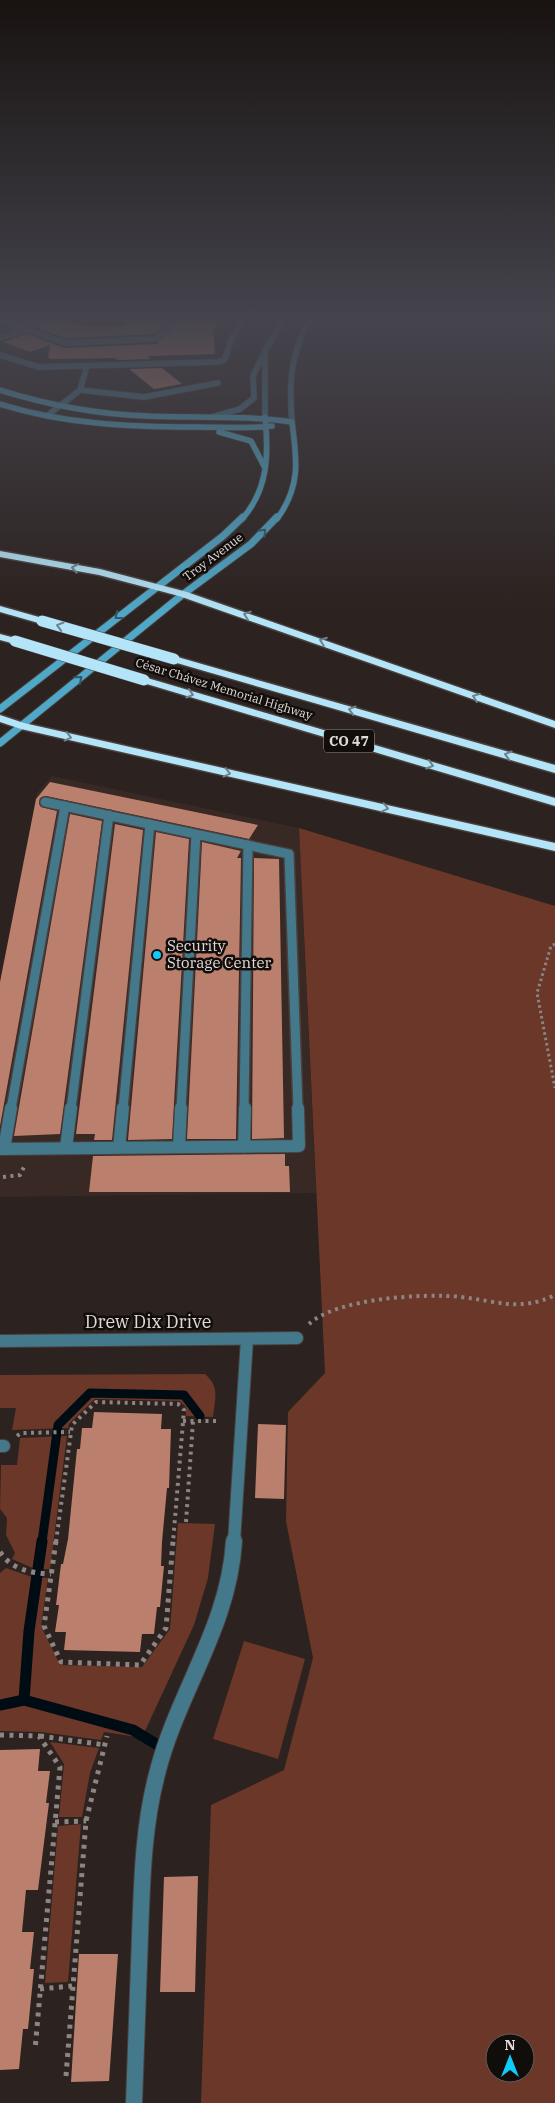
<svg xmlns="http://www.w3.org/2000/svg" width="555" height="2103" viewBox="0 0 555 2103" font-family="'IBM Plex Serif',serif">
	<rect width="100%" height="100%" fill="#2c221f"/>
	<!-- built -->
	<path fill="#392924" d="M 52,776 L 299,828 L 316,1193 L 0,1197 L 0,981 L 37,793 Z"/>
	<!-- green -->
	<path fill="#6a3728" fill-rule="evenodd" d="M 299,828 L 555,906 L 555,2103 L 201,2103 L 211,1805 L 284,1770 L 313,1658 L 286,1521 L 288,1412 L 325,1373 ZM 495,2043 L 525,2043 L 525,2073 L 495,2073 Z
		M 205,1374 C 220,1387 215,1398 213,1417 L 186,1416 L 186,1407 L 179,1401 L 95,1399 L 69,1424 L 68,1428 L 12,1430 L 16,1408 L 0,1408 L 0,1375 Z
		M 67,1436 L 50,1569 L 35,1569 L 12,1559 L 15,1553 L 6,1535 L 7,1518 L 0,1509 L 1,1465 L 17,1465 L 20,1438 Z
		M 178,1523 L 215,1524 L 208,1578 L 194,1625 L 145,1731 L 138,1737 L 104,1732 L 101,1740 L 41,1732 L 0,1731 L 0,1573 L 6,1568 L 32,1577 L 48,1578 L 41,1626 L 60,1665 L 142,1667 L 170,1629 Z
		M 244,1641 L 305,1659 L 278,1759 L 213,1739 Z
		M 50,1742 L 99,1748 L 90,1773 L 82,1817 L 59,1817 L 64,1764 Z
		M 81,1824 L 68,1982 L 45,1983 L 58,1826 Z"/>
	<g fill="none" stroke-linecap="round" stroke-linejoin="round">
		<!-- stream-far1 -->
		<path stroke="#000c13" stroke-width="9" d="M 42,1542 L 58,1425 L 90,1393 L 184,1395 L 200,1416"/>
		<!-- stream -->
		<path stroke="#000c13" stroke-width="11" d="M 42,1541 L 29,1631 L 24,1700 L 133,1730 L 161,1747 L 160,1751
			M 0,1705 L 24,1700"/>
	</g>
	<!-- building -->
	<path fill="#bb7f6d" d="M 29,320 L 64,320 L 84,326 L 124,326 L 129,320 L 170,320 L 155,334 L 66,338 L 20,322 Z
		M 181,320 L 219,320 L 213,329 L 215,354 L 147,356 L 151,359 L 118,360 L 115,358 L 52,359 L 48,358 L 50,345 L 30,352 L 3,342 L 27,334 L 65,348 L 157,344 Z
		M 162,368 L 182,384 L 154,389 L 129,369 Z
		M 50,782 L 258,825 L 249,839 L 46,796 L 40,798 L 39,804 L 41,807 L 57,811 L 0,1126 L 0,982 L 36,799 Z
		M 70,814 L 102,821 L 60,1134 L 14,1136 Z
		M 115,824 L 143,830 L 112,1140 L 94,1140 L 95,1134 L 76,1134 Z
		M 156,832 L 189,839 L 172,1139 L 128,1140 Z
		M 202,842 L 241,851 L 237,858 L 241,858 L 236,1139 L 187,1139 Z
		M 254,858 L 279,859 L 284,1138 L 252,1139 Z
		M 285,1154 L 285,1166 L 289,1166 L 290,1192 L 89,1192 L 93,1156 Z
		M 94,1412 L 162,1414 L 161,1429 L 171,1429 L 169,1488 L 167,1488 L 162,1542 L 161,1566 L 164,1566 L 160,1607 L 157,1607 L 154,1634 L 142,1634 L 140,1652 L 64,1650 L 66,1632 L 55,1632 L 59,1605 L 56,1605 L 61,1564 L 63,1564 L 68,1539 L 77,1449 L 80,1449 L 82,1428 L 92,1428 Z
		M 258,1424 L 286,1425 L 284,1499 L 255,1498 Z
		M 40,1749 L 38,1771 L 50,1771 L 46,1803 L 49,1803 L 38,1890 L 26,1890 L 22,1932 L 34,1932 L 30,1969 L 34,1969 L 28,2029 L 23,2029 L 19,2069 L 0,2070 L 0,1750 Z
		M 198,1876 L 195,1992 L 160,1992 L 164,1877 Z
		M 79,1954 L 118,1954 L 109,2081 L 71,2082 Z"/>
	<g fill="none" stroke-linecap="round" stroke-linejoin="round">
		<defs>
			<path id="service-far2" d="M 45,802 L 289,854 L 298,1109
				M 11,1109 L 65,806
				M 71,1109 L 109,815
				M 123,1109 L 150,824
				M 181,1109 L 196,834
				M 244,1109 L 248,845"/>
			<path id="service-far1" d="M 179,1147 L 181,1108
				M 244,1147 L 245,1108
				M 66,1148 L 71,1108
				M 119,1148 L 123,1108
				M 0,1149 L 299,1146 L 298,1108
				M 4,1149 L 11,1108
				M 0,1446 L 4,1446
				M 234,1542 L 247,1339"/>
			<path id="service" d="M 134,2103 C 136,2047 138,1992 140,1936 C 142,1882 143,1827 157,1774 C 177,1693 229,1627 234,1541"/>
			<path id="minor-far1" d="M 0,320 L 65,343 L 157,339 L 176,320
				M 0,338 L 28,329
				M 0,355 L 39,367 L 218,362 L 225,359 L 232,337 L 244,320
				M 80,390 L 144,397 L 218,383
				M 48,415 L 80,390 L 87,366"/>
			<path id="minor" d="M 0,1341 L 297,1338"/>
			<path id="tertiary" d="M 212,417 L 240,409 L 254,398 L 253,376 L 263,355
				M 265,417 L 265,350 L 284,320
				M 292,422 C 289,381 290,357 309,320"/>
			<path id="secondary-far1" d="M 0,390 C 48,405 96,414 147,416 C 195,418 244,415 292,422
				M 0,404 C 64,424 129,427 196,427 C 221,427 247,429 272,426
				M 219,432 L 251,441 L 265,468
				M 242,519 C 268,490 269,454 265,417
				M 277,519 C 301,486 297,460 292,422"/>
			<path id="secondary" d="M 0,709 L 223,536 L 243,517
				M 0,743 L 182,595 L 251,544 L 277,517"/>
			<path id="motorway" d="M 0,551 L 100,569 L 187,592 L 555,721 L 555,728 L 179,596 L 99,575 L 0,557 Z
				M 0,606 L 46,619 L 47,621 L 42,624 L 0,612 Z
				M 0,634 L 19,639 L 20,641 L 15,644 L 0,640 Z
				M 174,656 L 555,765 L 555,773 L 170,661 L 170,657 Z
				M 144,677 L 555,798 L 555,806 L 140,682 L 138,680 Z
				M 0,715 L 24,723 L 555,843 L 555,851 L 21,729 L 0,722 Z"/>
		</defs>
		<!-- service-far2 casing -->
		<use href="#service-far2" stroke="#493f3d" stroke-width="12"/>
		<!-- service-far1 casing -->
		<use href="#service-far1" stroke="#493f3d" stroke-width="14"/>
		<!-- service casing -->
		<use href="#service" stroke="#493f3d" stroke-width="18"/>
		<!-- minor-far1 casing -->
		<use href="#minor-far1" stroke="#493f3d" stroke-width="7"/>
		<!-- minor casing -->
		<use href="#minor" stroke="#493f3d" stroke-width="14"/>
		<!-- tertiary casing -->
		<use href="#tertiary" stroke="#493f3d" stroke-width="7"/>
		<!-- secondary-far1 casing -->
		<use href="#secondary-far1" stroke="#493f3d" stroke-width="7"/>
		<!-- secondary casing -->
		<use href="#secondary" stroke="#493f3d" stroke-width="9"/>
		<!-- motorway casing -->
		<use href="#motorway" stroke="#493f3d" stroke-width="3"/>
		<!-- path-far2 -->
		<path stroke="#8d8583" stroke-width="3" stroke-dasharray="2.5 3" stroke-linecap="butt" d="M 555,944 L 551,946 L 537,993 L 555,1088"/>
		<!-- path-far1 -->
		<path stroke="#8d8583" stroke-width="4" stroke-dasharray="3 4.5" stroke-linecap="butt" d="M 3,1177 L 20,1175 L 24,1167
			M 309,1324 C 337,1298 424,1293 461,1297 C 497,1301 520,1312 555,1295
			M 183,1421 L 218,1421
			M 17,1436 L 21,1433 L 70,1432
			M 186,1522 L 193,1421
			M 56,1542 L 72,1425 L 96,1402 L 178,1404 L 184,1410 L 173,1542"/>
		<!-- path -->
		<path stroke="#8d8583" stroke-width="5" stroke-dasharray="4 5.5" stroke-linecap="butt" d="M 56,1541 L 44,1626 L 61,1662 L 140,1665 L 166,1628 L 173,1541
			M 0,1552 C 12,1570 31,1573 51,1574
			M 0,1735 L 39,1736 L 60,1767 L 35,2050
			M 40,1736 L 105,1745
			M 55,1822 L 86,1821
			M 40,1989 L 72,1986
			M 66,2076 L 86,1821 L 107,1736"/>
		<!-- service-far2 -->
		<use href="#service-far2" stroke="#44788b" stroke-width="9"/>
		<!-- service-far1 -->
		<use href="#service-far1" stroke="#44788b" stroke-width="12"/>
		<!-- service -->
		<use href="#service" stroke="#44788b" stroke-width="16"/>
		<!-- minor-far1 -->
		<use href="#minor-far1" stroke="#44788b" stroke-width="5.5"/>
		<!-- minor -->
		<use href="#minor" stroke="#44788b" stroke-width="12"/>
		<!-- tertiary -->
		<use href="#tertiary" stroke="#44788b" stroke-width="5.5"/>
		<!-- secondary-far1 -->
		<use href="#secondary-far1" stroke="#4fa8c7" stroke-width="5.5"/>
		<!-- secondary -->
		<use href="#secondary" stroke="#4fa8c7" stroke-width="7"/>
		<!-- motorway -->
		<use href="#motorway" fill="#b4e4f7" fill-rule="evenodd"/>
		<defs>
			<path id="motorway-bridge" d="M 42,621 L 174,659
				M 15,641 L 144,680"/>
		</defs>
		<!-- motorway-bridge casing -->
		<use href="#motorway-bridge" stroke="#493f3d" stroke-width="12" stroke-linecap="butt"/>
		<!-- motorway-bridge -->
		<use href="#motorway-bridge" stroke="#b4e4f7" stroke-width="11"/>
	</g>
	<!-- one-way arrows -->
	<defs><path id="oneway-chevron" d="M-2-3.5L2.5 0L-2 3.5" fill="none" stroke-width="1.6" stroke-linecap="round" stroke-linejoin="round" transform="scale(1.25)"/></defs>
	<g stroke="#305a69">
		<use href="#oneway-chevron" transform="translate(263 532) rotate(-46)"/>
		<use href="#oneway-chevron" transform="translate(118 616) rotate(142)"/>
		<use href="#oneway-chevron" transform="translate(79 679) rotate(-39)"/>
	</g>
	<g stroke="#6b838d">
		<use href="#oneway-chevron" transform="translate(75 568) rotate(-170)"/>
		<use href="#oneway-chevron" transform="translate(247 615) rotate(-162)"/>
		<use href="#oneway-chevron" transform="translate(60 626) rotate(-164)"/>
		<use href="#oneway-chevron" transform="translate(323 641) rotate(-160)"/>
		<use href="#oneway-chevron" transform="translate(190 694) rotate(17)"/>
		<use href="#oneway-chevron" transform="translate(476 697) rotate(-160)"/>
		<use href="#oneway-chevron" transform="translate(352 710) rotate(-164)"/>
		<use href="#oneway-chevron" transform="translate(68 737) rotate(13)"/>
		<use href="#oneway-chevron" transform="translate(508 755) rotate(-164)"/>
		<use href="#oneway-chevron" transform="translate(430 765) rotate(17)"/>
		<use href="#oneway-chevron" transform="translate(227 773) rotate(13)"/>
		<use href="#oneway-chevron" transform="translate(385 808) rotate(13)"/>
	</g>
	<!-- sky -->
	<linearGradient id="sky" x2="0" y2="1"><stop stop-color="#181311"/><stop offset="0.52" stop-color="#45444d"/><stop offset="1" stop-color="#45444d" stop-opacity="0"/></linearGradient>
	<rect width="555" height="614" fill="url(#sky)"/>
	<!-- markers -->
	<circle fill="#10cafa" stroke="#110d0b" stroke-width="2" cx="157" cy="955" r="5"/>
	<g text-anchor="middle" stroke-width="5" stroke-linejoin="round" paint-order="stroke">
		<!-- far-street labels -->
		<g font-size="12" fill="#e1dad8" stroke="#110d0b">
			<text transform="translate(213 557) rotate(-37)" y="4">Troy Avenue</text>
			<text transform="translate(224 689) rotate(17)" y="4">César Chávez Memorial Highway</text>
		</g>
		<!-- shield labels -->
		<rect fill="#110d0b" stroke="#a39c9a" stroke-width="1" x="324" y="729.5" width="50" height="23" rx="4"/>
		<g font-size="14" font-weight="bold" fill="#e1dad8">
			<text x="349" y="746">CO 47</text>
		</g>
		<!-- poi labels -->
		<g font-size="15" fill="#e1dad8" stroke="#110d0b" text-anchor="start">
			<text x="167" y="951">Security<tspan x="167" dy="17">Storage Center</tspan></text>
		</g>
		<!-- near-street labels -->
		<g font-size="18" fill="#e1dad8" stroke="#110d0b">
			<text x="148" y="1328">Drew Dix Drive</text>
		</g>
	</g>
	<!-- north arrow -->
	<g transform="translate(510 2058)"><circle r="24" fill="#110d0b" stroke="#645f5d"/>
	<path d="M0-4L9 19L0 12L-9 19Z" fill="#10cafa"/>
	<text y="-8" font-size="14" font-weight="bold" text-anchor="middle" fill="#e1dad8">N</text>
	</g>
</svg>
